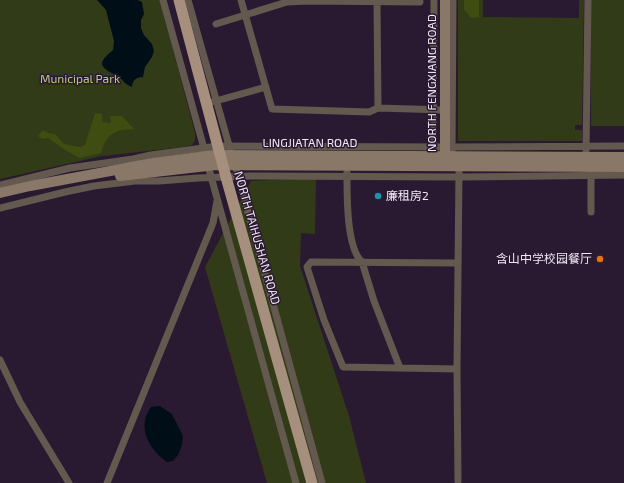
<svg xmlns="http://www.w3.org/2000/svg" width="624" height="483" viewBox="0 0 624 483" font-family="'Exo 2','Noto Sans SC',sans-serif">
	<rect width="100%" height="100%" fill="#2a1a31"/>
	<!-- green -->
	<path fill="#323b17" d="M 0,0 L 160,0 L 195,133 L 195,140 L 192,145 L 184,147 L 102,156 L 0,179 Z
		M 458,0 L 483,0 L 483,17 L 579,18 L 579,0 L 584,0 L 582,125 L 575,125 L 575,130 L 582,130 L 582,141 L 458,141 Z
		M 591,0 L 624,0 L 624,126 L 591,126 Z
		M 316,178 L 315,234 L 301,233 L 300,266 L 349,416 L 366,483 L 267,483 L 205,267 L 251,181 Z"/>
	<!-- forest -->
	<path fill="#3f4d11" d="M 464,0 L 479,0 L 479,17 L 471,18 L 464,9 Z
		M 95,113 L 102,114 L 102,122 L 111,123 L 110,116 L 122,116 L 134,129 C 114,130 107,133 101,153 L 80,158 L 65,150 L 48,138 L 42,139 L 38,136 L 43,130 L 48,133 L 55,134 L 64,144 L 80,147 L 85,145 Z"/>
	<!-- water -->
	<path fill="#000e17" d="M 97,0 L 138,0 L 142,2 L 144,14 L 141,20 L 141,28 L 144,35 L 152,44 L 154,51 L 152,57 L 145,67 L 143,77 C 136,77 132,81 132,87 C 125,85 123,79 117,76 C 100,67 96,64 113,50 L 114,41 L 106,10 Z
		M 160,406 L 172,414 L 183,436 L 182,445 L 178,455 L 173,461 L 167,462 C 149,450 136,427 151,407 Z"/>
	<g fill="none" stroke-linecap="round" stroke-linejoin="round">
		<!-- street -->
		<path stroke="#64594f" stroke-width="7" d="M 163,0 L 205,152
			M 188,0 L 230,149
			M 241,0 L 272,109 L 369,112 L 378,108 L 445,110
			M 377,1 L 378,108
			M 216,24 L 287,2 L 307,1 L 420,2
			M 212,102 L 266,87
			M 586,150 L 588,0
			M 452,151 L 453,0
			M 433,152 L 434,0
			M 234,161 L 322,483
			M 207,162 L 296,483
			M 589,171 L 591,175 L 591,212
			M 347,172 C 347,193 346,248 362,262 L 374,301 L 400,368
			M 0,185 L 70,168 L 133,159 L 151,155 L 218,146 L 445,147 L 624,146
			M 0,208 L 65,192 L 94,186 L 135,181 L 159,181 L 198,178 L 251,176 L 459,177 L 624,175
			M 0,360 L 20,402 L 69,483
			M 457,369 L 343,367 L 324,320 L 307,267 L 311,262 L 458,263
			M 458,481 L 457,369 L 459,172
			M 107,483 L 213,223 L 217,201"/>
		<!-- secondary -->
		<path stroke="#897868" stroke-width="10" d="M 445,162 L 445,0
			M 120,176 L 216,165 L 624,167
			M 0,193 L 30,186 L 153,163 L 214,155 L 624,157"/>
		<!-- primary -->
		<path stroke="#a68f7c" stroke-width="11" d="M 179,0 L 226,177 L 312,483"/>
	</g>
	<!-- markers -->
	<circle fill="#0f9aa8" stroke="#2a1a31" stroke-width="1.5" cx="378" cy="196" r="4"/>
	<circle fill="#e8710a" stroke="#2a1a31" stroke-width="1.5" cx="600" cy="259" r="4"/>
	<g text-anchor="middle" stroke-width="3" stroke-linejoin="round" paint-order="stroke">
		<!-- park labels -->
		<g font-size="12" fill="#b5cc77" stroke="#2a1a31">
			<text x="80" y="83">Municipal Park</text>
		</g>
		<!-- street labels -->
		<g font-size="12" fill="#f1e6f5" stroke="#2a1a31">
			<text transform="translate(432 83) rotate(-90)" y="4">NORTH FENGXIANG ROAD</text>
			<text x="310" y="147">LINGJIATAN ROAD</text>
			<text transform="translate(257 238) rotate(74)" y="4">NORTH TAIHUSHAN ROAD</text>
		</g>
		<!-- poi labels -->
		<g font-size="12" fill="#f1e6f5" stroke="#2a1a31" text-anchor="start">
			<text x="386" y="200">廉租房2</text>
			<text x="592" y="263" text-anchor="end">含山中学校园餐厅</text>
		</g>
	</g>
</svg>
